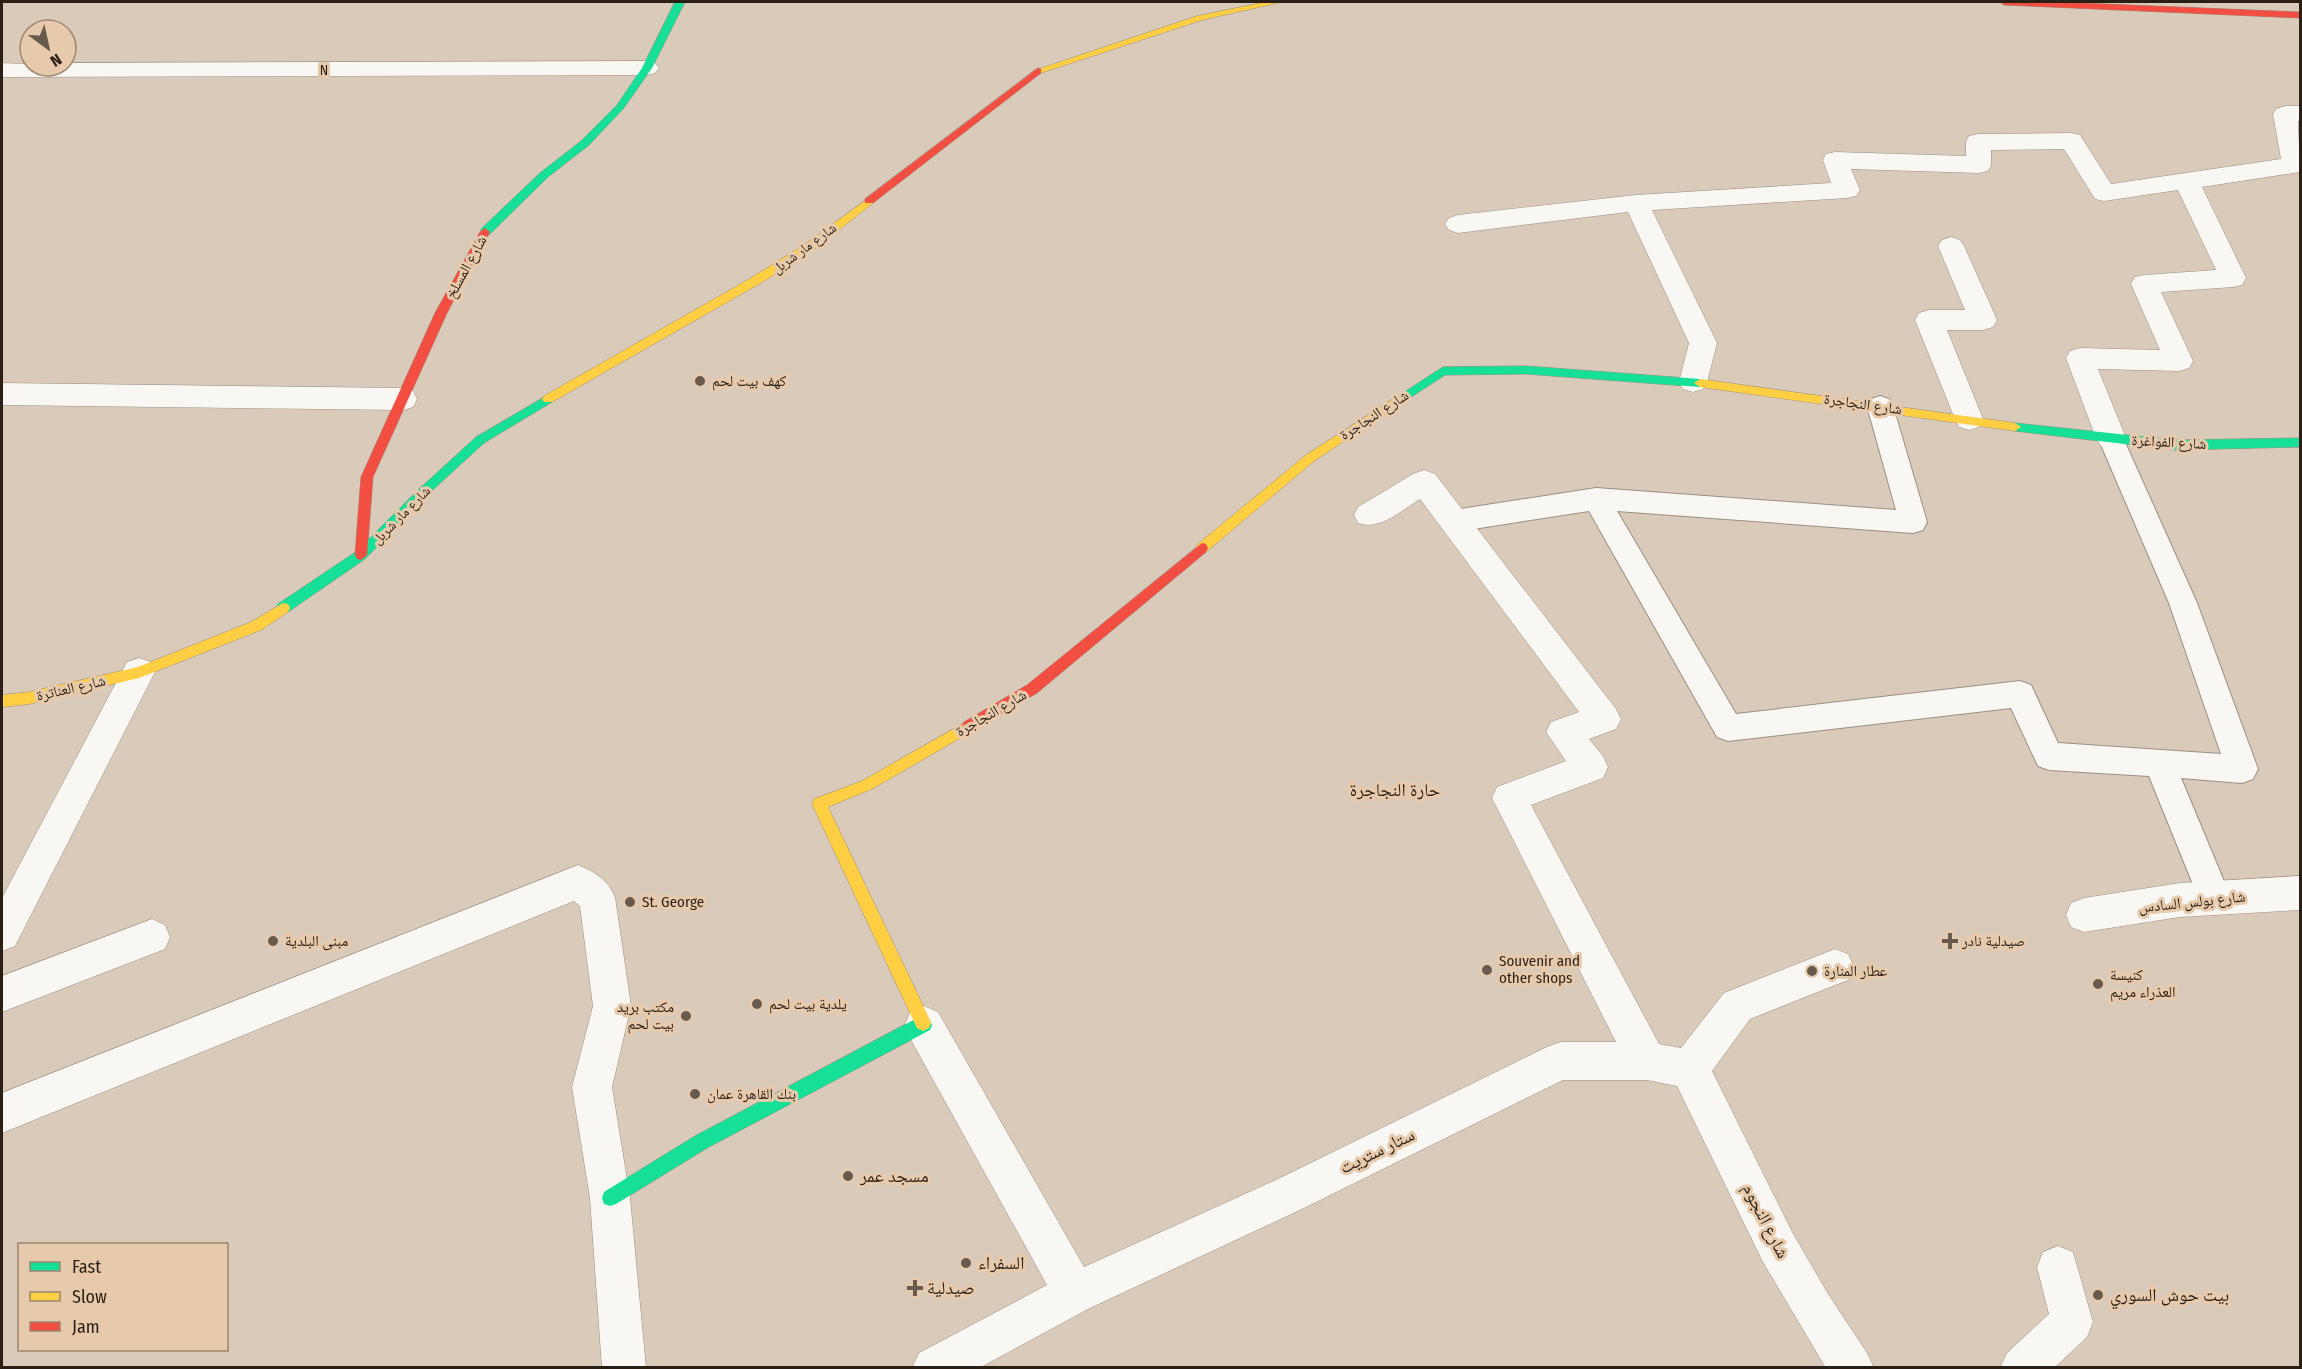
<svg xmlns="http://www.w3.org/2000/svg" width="2302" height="1369" viewBox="0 0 2302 1369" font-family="'Fira Sans Condensed','Noto Naskh Arabic',sans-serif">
	<rect width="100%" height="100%" fill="#dacab9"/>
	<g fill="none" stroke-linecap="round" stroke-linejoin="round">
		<defs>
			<path id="lane" d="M 1880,396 L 1889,399 L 1893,406 L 1927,522 L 1923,530 L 1913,533 L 1617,511 L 1736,714 L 2020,681 L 2031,685 L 2058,743 L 2221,754 L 2169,603 L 2098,438 L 2102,431 L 2111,428 L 2120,431 L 2197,603 L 2258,769 L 2253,779 L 2242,783 L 2181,778 L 2231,898 L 2227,909 L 2215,914 L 2203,909 L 2149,776 L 2049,770 L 2038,766 L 2011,708 L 1728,741 L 1717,737 L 1589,511 L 1454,532 L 1444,529 L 1440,521 L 1444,513 L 1454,510 L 1596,488 L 1896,510 L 1867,406 L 1871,399 Z"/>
			<path id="street" d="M 647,61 L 655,63 L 659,68 L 655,73 L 647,75 L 2,77 L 2,63 L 66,66 L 66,63 Z
				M 2285,106 L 2300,106 L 2300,120 L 2298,121 L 2300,172 L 2202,187 L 2246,278 L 2242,285 L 2233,287 L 2161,292 L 2193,361 L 2189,368 L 2179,371 L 2098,369 L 2126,438 L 2121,446 L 2111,449 L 2101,446 L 2096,438 L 2066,358 L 2070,351 L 2080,348 L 2160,350 L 2131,284 L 2135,277 L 2144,275 L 2216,270 L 2178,190 L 2104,201 L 2095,199 L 2064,149 L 1991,150 L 1991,165 L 1988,171 L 1979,173 L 1851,169 L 1860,190 L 1856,196 L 1847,198 L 1652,210 L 1717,343 L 1707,382 L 1703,389 L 1693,392 L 1683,389 L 1679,382 L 1689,343 L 1628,212 L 1458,233 L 1449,230 L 1445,224 L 1449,218 L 1458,215 L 1636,195 L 1831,183 L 1823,160 L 1826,154 L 1835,152 L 1966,156 L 1966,142 L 1969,136 L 1978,134 L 2071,133 L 2080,135 L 2111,184 L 2281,159 L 2273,114 L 2276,109 Z
				M 1951,237 L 1960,240 L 1964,246 L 1997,320 L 1993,327 L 1983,330 L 1947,330 L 1983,419 L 1979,427 L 1969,430 L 1959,427 L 1955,419 L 1915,320 L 1919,313 L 1929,310 L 1965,310 L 1938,246 L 1942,240 Z
				M 2,383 L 403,388 L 413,391 L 417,399 L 413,407 L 403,410 L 2,405 Z
				M 1424,470 L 1435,474 L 1616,709 L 1621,719 L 1616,729 L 1589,739 L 1603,756 L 1608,767 L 1603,778 L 1531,805 L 1659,1044 L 1681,1048 L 1724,993 L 1835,949 L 1848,954 L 1854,967 L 1848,980 L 1750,1019 L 1712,1071 L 1792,1232 L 1828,1294 L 1867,1353 L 1874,1368 L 1826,1368 L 1763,1262 L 1677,1086 L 1647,1080 L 1563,1080 L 1304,1208 L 1090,1308 L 979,1368 L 912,1368 L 919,1353 L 1047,1285 L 910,1038 L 905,1025 L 910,1012 L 924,1006 L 938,1012 L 1084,1267 L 1276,1180 L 1547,1047 L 1561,1042 L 1616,1042 L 1492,798 L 1497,787 L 1566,761 L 1546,732 L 1551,722 L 1579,712 L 1420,499 C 1402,510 1380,531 1358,523 L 1354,515 L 1358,507 L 1413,474 Z
				M 139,658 L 151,662 L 155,672 L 15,946 L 2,951 L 2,898 L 127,662 Z
				M 578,865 C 595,872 608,880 615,897 L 631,1006 L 612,1087 L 630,1198 L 646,1368 L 602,1368 L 590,1198 L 572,1087 L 593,1006 L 580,906 L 574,901 L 2,1133 L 2,1093 Z
				M 2300,876 L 2300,910 L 2180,917 L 2084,932 L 2071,927 L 2066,915 L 2071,903 L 2084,898 L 2180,883 Z
				M 152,919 L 165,925 L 170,937 L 165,949 L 2,1012 L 2,976 Z
				M 2058,1246 L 2073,1252 L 2093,1322 L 2087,1337 L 2054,1368 L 2000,1368 L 2007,1353 L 2049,1314 L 2037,1267 L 2043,1252 Z"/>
			<path id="fast" d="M 675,2 L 685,2 L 652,68 L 623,109 L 589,145 L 548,177 L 489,235 L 481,235 L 481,229 L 540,173 L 581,141 L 617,105 L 642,68 Z
				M 1526,366 L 1700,379 L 1706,383 L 1700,387 L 1526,374 L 1445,375 L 1402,403 L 1398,404 L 1392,400 L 1443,367 Z
				M 548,395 L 552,396 L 554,399 L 552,402 L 484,443 L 425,497 L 365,559 L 288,612 L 278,612 L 276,608 L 278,604 L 357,551 L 417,491 L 476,437 Z
				M 2015,423 L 2175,440 L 2300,438 L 2300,447 L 2175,450 L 2015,431 L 2009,427 Z
				M 923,1015 L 929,1018 L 932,1025 L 930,1030 L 707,1148 L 616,1204 L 610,1206 L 604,1204 L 602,1198 L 604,1192 L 695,1136 Z"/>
			<path id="slow" d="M 1266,2 L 1282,2 L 1202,20 L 1041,73 L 1033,71 L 1197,16 Z
				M 869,198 L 873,199 L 873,203 L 812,251 L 759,284 L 552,402 L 544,402 L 542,399 L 544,396 L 751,278 L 804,245 Z
				M 1700,379 L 2015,423 L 2021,427 L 2015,431 L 1700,387 L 1694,383 Z
				M 1398,396 L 1404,400 L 1402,403 L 1314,461 L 1206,552 L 1198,552 L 1196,548 L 1198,544 L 1306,455 Z
				M 283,603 L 288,604 L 290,608 L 288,612 L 261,630 L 139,678 L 29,704 L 2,707 L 2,695 L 29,692 L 138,667 L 251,622 Z
				M 969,720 L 974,722 L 976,726 L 974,730 L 872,789 L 828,807 L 929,1018 L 931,1023 L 929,1028 L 923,1031 L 917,1028 L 812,804 L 814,799 L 862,781 Z"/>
			<path id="jam" d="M 2000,2 L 2056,2 L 2300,12 L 2300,18 L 2004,5 Z
				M 1038,68 L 1041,69 L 1041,73 L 873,203 L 865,203 L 865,199 Z
				M 485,228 L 490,232 L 447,313 L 373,477 L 367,555 L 361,560 L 357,559 L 355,555 L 361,477 L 435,313 L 480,232 Z
				M 1202,543 L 1206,544 L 1208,548 L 1206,552 L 1037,693 L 974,730 L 969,732 L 964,730 L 962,726 L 964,722 L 1027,685 Z"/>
		</defs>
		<!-- lane casing -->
		<use href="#lane" stroke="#9b8f82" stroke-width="2"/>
		<!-- street casing -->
		<use href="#street" stroke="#9b8f82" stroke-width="1"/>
		<!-- fast casing -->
		<use href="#fast" stroke="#9b8f82" stroke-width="1"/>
		<!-- slow casing -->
		<use href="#slow" stroke="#9b8f82" stroke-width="1"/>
		<!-- jam casing -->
		<use href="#jam" stroke="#9b8f82" stroke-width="1"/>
		<!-- lane -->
		<use href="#lane" fill="#f9f7f4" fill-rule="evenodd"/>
		<!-- street -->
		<use href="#street" fill="#f9f7f4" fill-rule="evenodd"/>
		<!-- fast -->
		<use href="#fast" fill="#16e098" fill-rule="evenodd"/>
		<!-- slow -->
		<use href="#slow" fill="#ffcf43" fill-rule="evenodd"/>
		<!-- jam -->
		<use href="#jam" fill="#f24e42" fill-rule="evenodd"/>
	</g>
	<!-- markers -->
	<g fill="#685b4e" stroke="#e7caac" stroke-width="2">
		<circle cx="700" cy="381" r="6"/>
		<circle cx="630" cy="902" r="6"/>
		<circle cx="273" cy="941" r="6"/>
		<path d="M1947 932h6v6h6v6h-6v6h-6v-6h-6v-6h6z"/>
		<circle cx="1487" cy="970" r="6"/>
		<circle cx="1812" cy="971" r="6"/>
		<circle cx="2098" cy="984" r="6"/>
		<circle cx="757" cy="1004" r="6"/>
		<circle cx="686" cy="1016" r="6"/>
		<circle cx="695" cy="1094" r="6"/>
		<circle cx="848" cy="1176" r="6"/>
		<circle cx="966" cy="1263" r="6"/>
		<path d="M912 1279h6v6h6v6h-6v6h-6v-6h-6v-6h6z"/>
		<circle cx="2098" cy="1295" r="6"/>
	</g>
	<g text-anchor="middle" stroke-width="6" stroke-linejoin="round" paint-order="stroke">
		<!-- far-street labels -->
		<g font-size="14" fill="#2a1f14" stroke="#e7caac">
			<text x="324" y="75">N</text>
			<text transform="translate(804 248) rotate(-36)" y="5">شارع مار شربل</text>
			<text transform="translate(401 515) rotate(-45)" y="5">شارع مار شربل</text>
		</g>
		<!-- street labels -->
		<g font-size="15" fill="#2a1f14" stroke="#e7caac">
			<text transform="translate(466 267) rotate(-61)" y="5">شارع المسلخ</text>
			<text transform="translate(1863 404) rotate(8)" y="5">شارع النجاجرة</text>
			<text transform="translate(1374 415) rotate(-33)" y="5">شارع النجاجرة</text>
			<text transform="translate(2169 442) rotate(3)" y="5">شارع الفواغرة</text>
			<text transform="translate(71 688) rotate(-13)" y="5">شارع العناترة</text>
			<text transform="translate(991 713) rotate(-30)" y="5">شارع النجاجرة</text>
			<text transform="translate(2192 902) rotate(-6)" y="5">شارع بولس السادس</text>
		</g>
		<!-- poi labels -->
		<g font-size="15" fill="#2a1f14" stroke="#e7caac" text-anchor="start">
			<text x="712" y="386">كهف بيت لحم</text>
			<text x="642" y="907">St. George</text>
			<text x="285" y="946">مبنى البلدية</text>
			<text x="1962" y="946">صيدلية نادر</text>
			<text x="1499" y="966">Souvenir and<tspan x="1499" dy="17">other shops</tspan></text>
			<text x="1824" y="976">عطار المنارة</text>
			<text x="2110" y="980">كنيسة<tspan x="2110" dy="17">العذراء مريم</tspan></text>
			<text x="769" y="1009">يلدية بيت لحم</text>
			<text x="674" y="1012" text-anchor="end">مكتب بريد<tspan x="674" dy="17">بيت لحم</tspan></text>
			<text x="707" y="1099">بنك القاهرة عمان</text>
		</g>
		<!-- quarter labels -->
		<g font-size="18" fill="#2a1f14" stroke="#e7caac">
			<text x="1395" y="796">حارة النجاجرة</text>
		</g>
		<!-- near-street labels -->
		<g font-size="18" fill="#2a1f14" stroke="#e7caac">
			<text transform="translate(1377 1151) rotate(-26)" y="6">ستار ستريت</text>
			<text transform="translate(1766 1221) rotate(63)" y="6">شارع النجوم</text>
		</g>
		<!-- near-poi labels -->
		<g font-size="18" fill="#2a1f14" stroke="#e7caac" text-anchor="start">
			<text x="860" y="1182">مسجد عمر</text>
			<text x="978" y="1269">السفراء</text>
			<text x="927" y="1294">صيدلية</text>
			<text x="2110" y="1301">بيت حوش السوري</text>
		</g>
	</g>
	<!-- border -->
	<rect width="2302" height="1369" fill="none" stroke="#2a1f14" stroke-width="6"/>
	<!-- legend -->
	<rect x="18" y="1243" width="210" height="108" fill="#e7caac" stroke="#9b866f" stroke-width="1.5"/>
	<rect x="30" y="1262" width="30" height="9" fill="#16e098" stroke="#9b866f" stroke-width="1.5"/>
	<text x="72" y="1273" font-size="18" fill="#2a1f14">Fast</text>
	<rect x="30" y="1292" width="30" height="9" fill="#ffcf43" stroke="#9b866f" stroke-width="1.5"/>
	<text x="72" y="1303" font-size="18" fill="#2a1f14">Slow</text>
	<rect x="30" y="1322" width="30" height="9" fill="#f24e42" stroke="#9b866f" stroke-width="1.5"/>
	<text x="72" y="1333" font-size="18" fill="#2a1f14">Jam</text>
	<!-- north arrow -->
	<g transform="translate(48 48) rotate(147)"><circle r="28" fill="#e7caac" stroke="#9b866f" stroke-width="1.5"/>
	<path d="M0-4.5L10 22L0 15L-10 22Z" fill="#685b4e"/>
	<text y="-9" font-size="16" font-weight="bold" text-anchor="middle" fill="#2a1f14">N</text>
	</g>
</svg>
